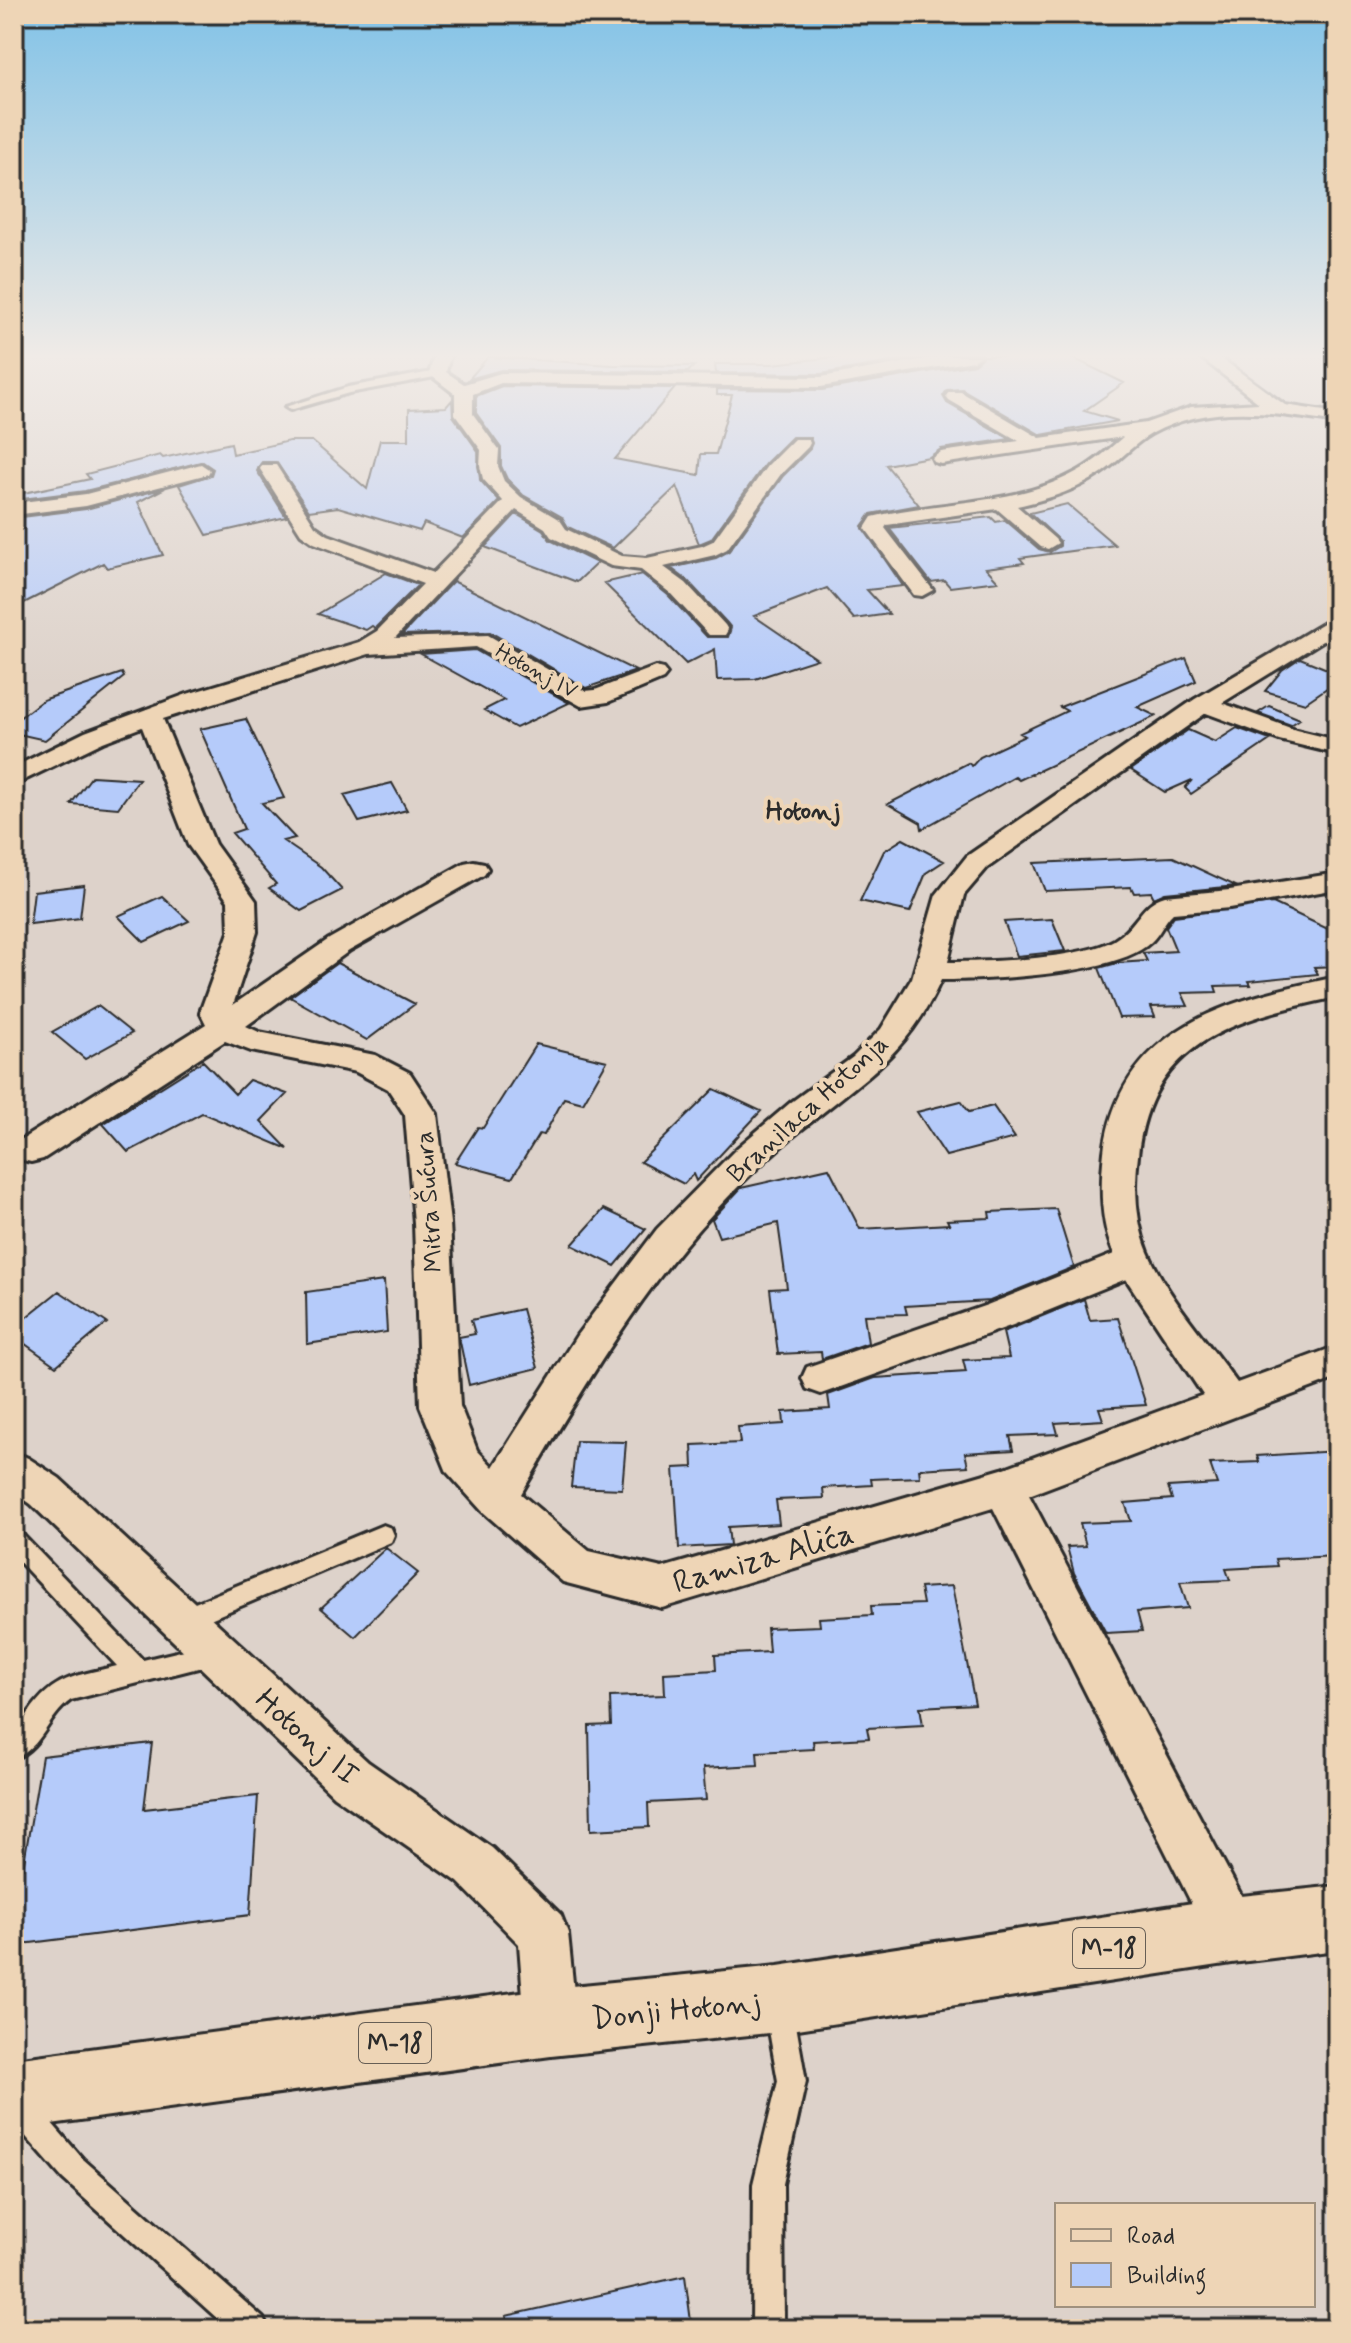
<svg xmlns="http://www.w3.org/2000/svg" width="1351" height="2343" viewBox="0 0 1351 2343" font-family="Mynerve,sans-serif">
	<rect width="100%" height="100%" fill="#ddd2ca"/>
	<filter id="ink" filterUnits="userSpaceOnUse"><feTurbulence type="fractalNoise" baseFrequency=".0125" numOctaves="2"/><feDisplacementMap in="SourceGraphic" scale="16" xChannelSelector="R" yChannelSelector="G"/><feConvolveMatrix kernelMatrix="1 2 1 2 8 2 1 2 1" color-interpolation-filters="sRGB"/></filter>
	<g filter="url(#ink)">
		<!-- building -->
		<path fill="#b5cbfa" stroke="#2b2b2b" stroke-width="2" d="M 845,356 L 925,356 L 821,374 L 716,373 L 715,364 L 772,364 Z
			M 984,356 L 1069,356 L 1124,383 L 1084,411 L 1118,421 L 1041,435 L 962,389 L 947,390 L 943,396 L 947,403 L 1010,439 L 941,449 L 929,457 L 886,465 L 919,505 L 871,514 L 862,526 L 903,586 L 867,590 L 889,614 L 854,619 L 827,588 L 754,616 L 817,659 L 755,679 L 717,680 L 715,649 L 686,664 L 604,583 L 642,574 L 668,595 L 707,637 L 728,637 L 731,628 L 727,623 L 688,581 L 671,568 L 716,558 L 729,551 L 783,476 L 810,449 L 811,438 L 792,437 L 765,464 L 711,539 L 699,544 L 677,486 L 613,548 L 568,527 L 562,517 L 523,495 L 507,479 L 501,466 L 501,448 L 476,413 L 476,396 L 502,386 L 675,388 L 615,459 L 699,475 L 701,454 L 716,454 L 732,395 L 717,395 L 717,389 L 822,390 L 974,364 Z
			M 488,357 L 613,365 L 694,366 L 688,372 L 501,370 L 469,379 Z
			M 452,400 L 453,416 L 478,451 L 480,480 L 499,501 L 463,538 L 424,523 L 420,531 L 338,507 L 309,511 L 276,462 L 262,462 L 257,471 L 286,517 L 207,535 L 179,485 L 211,475 L 213,469 L 203,462 L 85,491 L 14,500 L 14,495 L 90,479 L 86,474 L 160,455 L 163,458 L 231,443 L 233,454 L 289,441 L 312,441 L 367,489 L 380,440 L 409,440 L 409,409 L 446,407 Z
			M 165,488 L 138,502 L 163,555 L 107,568 L 103,563 L 14,608 L 14,518 L 86,509 Z
			M 1067,504 L 1115,545 L 1020,558 L 1024,563 L 986,568 L 998,581 L 950,587 L 944,580 L 931,582 L 889,528 L 991,517 L 996,522 L 1005,520 L 1039,549 L 1050,552 L 1060,546 L 1060,541 L 1030,513 Z
			M 516,514 L 543,530 L 550,540 L 597,563 L 577,582 L 485,547 Z
			M 386,573 L 418,585 L 375,628 L 372,626 L 366,630 L 318,614 Z
			M 453,581 L 636,671 L 586,688 L 490,632 L 402,635 Z
			M 475,650 L 569,703 L 516,728 L 484,710 L 504,700 L 421,654 Z
			M 1186,658 L 1196,681 L 1137,707 L 1156,716 L 1019,780 L 1015,777 L 922,829 L 921,823 L 888,804 L 968,763 L 972,766 L 980,757 L 1025,736 L 1020,733 L 1067,711 L 1060,707 Z
			M 1300,658 L 1337,673 L 1337,681 L 1305,703 L 1265,691 L 1282,670 Z
			M 122,673 L 124,677 L 45,740 L 14,733 L 14,722 L 43,700 Z
			M 1269,706 L 1300,719 L 1291,725 L 1258,713 Z
			M 246,719 L 284,798 L 262,803 L 295,838 L 283,841 L 321,867 L 342,890 L 301,911 L 269,888 L 276,884 L 232,833 L 244,829 L 200,729 Z
			M 1237,728 L 1270,740 L 1191,794 L 1185,788 L 1192,780 L 1165,792 L 1131,770 L 1188,730 L 1215,742 Z
			M 92,776 L 139,779 L 118,808 L 71,804 Z
			M 392,783 L 407,810 L 359,822 L 344,795 Z
			M 903,839 L 944,861 L 926,873 L 910,912 L 860,901 L 884,851 Z
			M 1173,857 L 1236,886 L 1165,893 L 1154,898 L 1151,892 L 1134,893 L 1131,887 L 1045,891 L 1034,863 Z
			M 84,885 L 80,918 L 30,924 L 34,891 Z
			M 162,896 L 189,921 L 144,942 L 118,916 Z
			M 1273,903 L 1328,929 L 1337,944 L 1337,966 L 1314,967 L 1318,974 L 1249,981 L 1251,985 L 1215,986 L 1217,992 L 1182,993 L 1188,1006 L 1151,1007 L 1155,1017 L 1119,1018 L 1099,968 L 1117,963 L 1147,961 L 1143,953 L 1176,951 L 1166,927 L 1174,916 Z
			M 1052,919 L 1065,951 L 1017,956 L 1004,922 Z
			M 337,963 L 415,1004 L 367,1040 L 290,997 Z
			M 98,1006 L 132,1033 L 85,1059 L 52,1032 Z
			M 536,1044 L 607,1061 L 583,1103 L 564,1098 L 544,1135 L 539,1134 L 512,1178 L 455,1163 L 478,1127 L 483,1128 Z
			M 203,1061 L 235,1094 L 249,1080 L 287,1094 L 261,1121 L 288,1149 L 202,1113 L 128,1152 L 103,1124 Z
			M 714,1089 L 761,1111 L 696,1181 L 693,1174 L 684,1184 L 640,1162 Z
			M 961,1101 L 969,1112 L 993,1106 L 1015,1138 L 946,1156 L 917,1112 Z
			M 829,1168 L 860,1229 L 949,1224 L 947,1220 L 990,1218 L 989,1212 L 1056,1209 L 1074,1267 L 990,1301 L 905,1306 L 907,1314 L 864,1315 L 868,1343 L 822,1359 L 821,1352 L 778,1354 L 770,1289 L 787,1288 L 778,1223 L 719,1237 L 712,1219 L 741,1188 Z
			M 604,1209 L 646,1229 L 615,1266 L 572,1245 Z
			M 384,1281 L 387,1332 L 307,1344 L 306,1292 Z
			M 59,1291 L 107,1323 L 56,1366 L 14,1336 L 14,1327 Z
			M 1084,1299 L 1090,1320 L 1118,1318 L 1146,1405 L 1099,1408 L 1103,1420 L 1055,1423 L 1058,1434 L 1010,1436 L 1013,1450 L 965,1453 L 968,1466 L 919,1469 L 920,1477 L 871,1479 L 872,1485 L 823,1488 L 824,1498 L 776,1500 L 779,1524 L 728,1527 L 730,1545 L 679,1548 L 674,1468 L 693,1467 L 692,1445 L 740,1443 L 738,1427 L 784,1424 L 783,1412 L 830,1409 L 828,1395 L 875,1378 L 966,1372 L 963,1360 L 1009,1358 L 1003,1332 Z
			M 522,1309 L 538,1368 L 469,1385 L 459,1337 L 475,1334 L 471,1320 Z
			M 576,1441 L 626,1442 L 622,1489 L 571,1487 Z
			M 1337,1451 L 1337,1556 L 1275,1559 L 1277,1566 L 1226,1569 L 1230,1580 L 1180,1582 L 1188,1608 L 1137,1612 L 1142,1631 L 1106,1633 L 1074,1573 L 1067,1547 L 1086,1546 L 1080,1523 L 1131,1521 L 1125,1503 L 1172,1499 L 1168,1487 L 1217,1484 L 1210,1464 L 1259,1462 L 1257,1456 Z
			M 386,1548 L 418,1573 L 355,1637 L 321,1608 Z
			M 952,1586 L 975,1704 L 920,1707 L 923,1725 L 867,1728 L 869,1738 L 813,1741 L 814,1749 L 757,1752 L 758,1765 L 703,1768 L 706,1800 L 648,1803 L 649,1827 L 591,1830 L 589,1726 L 611,1725 L 610,1697 L 665,1695 L 664,1673 L 716,1670 L 715,1655 L 769,1652 L 767,1628 L 820,1626 L 819,1618 L 872,1615 L 871,1606 L 923,1604 L 920,1588 Z
			M 152,1743 L 144,1809 L 258,1796 L 250,1915 L 14,1945 L 14,1869 L 23,1868 L 42,1756 Z
			M 685,2276 L 692,2329 L 508,2329 L 506,2316 Z"/>
		<g fill="none" stroke-linecap="round" stroke-linejoin="round">
			<defs>
				<path id="service" d="M 437,371 L 440,376 L 349,393 L 290,410 L 285,407 L 348,387 Z
					M 383,1525 L 391,1528 L 394,1535 L 391,1542 L 189,1628 L 181,1631 L 173,1628 L 169,1620 L 173,1612 Z
					M 14,1531 L 22,1534 L 143,1660 L 214,1643 L 222,1646 L 226,1654 L 222,1662 L 71,1700 C 47,1717 43,1747 14,1759 C 14,1732 15,1736 28,1714 C 53,1676 76,1676 117,1666 L 14,1556 Z
					M 779,1994 L 789,1998 L 793,2008 L 806,2081 L 783,2184 L 784,2329 L 752,2329 L 753,2184 L 778,2081 L 765,2008 L 769,1998 Z
					M 14,2087 L 24,2091 L 83,2159 L 263,2318 L 268,2329 L 229,2329 L 63,2179 L 14,2123 Z"/>
				<path id="minor" d="M 434,356 L 450,356 L 446,372 L 464,384 L 501,373 L 821,377 L 943,356 L 981,356 L 973,361 L 821,387 L 501,383 L 473,394 L 473,414 L 499,450 L 498,466 L 504,481 L 521,497 L 560,520 L 566,529 L 622,556 L 647,558 L 702,546 L 713,541 L 767,466 L 794,439 L 808,439 L 810,443 L 808,447 L 781,474 L 727,549 L 715,555 L 664,567 L 686,583 L 725,625 L 728,630 L 725,635 L 709,635 L 670,593 L 641,570 L 611,566 L 551,537 L 545,528 L 516,510 L 395,638 L 488,635 L 585,691 L 595,690 L 655,667 L 663,669 L 667,674 L 663,679 L 608,702 L 581,706 L 476,647 L 369,654 L 163,719 L 215,844 L 256,901 L 257,932 L 233,1005 L 329,939 L 464,863 L 474,861 L 484,863 L 488,869 L 484,875 L 349,951 L 246,1026 L 259,1032 L 375,1055 L 410,1073 L 437,1114 L 450,1223 L 460,1406 L 477,1450 L 493,1467 L 577,1335 L 657,1229 L 737,1148 L 790,1103 L 853,1057 L 881,1029 L 912,978 L 936,895 L 967,856 L 1195,699 L 1337,615 L 1337,632 L 1222,703 L 1296,730 L 1337,740 L 1337,754 L 1279,740 L 1206,713 L 987,868 L 964,895 L 948,962 C 989,962 1080,959 1114,940 C 1138,926 1140,903 1165,896 L 1230,890 L 1337,873 L 1337,889 L 1230,908 L 1173,913 C 1164,921 1160,934 1151,942 C 1118,975 987,980 941,980 C 910,1049 872,1073 816,1118 C 779,1146 744,1179 713,1213 C 636,1297 578,1396 521,1494 L 589,1551 L 662,1568 L 1002,1469 L 1203,1395 L 1126,1279 L 1013,1325 L 821,1394 L 807,1389 L 802,1378 L 807,1367 L 987,1305 L 1114,1254 C 1100,1222 1100,1186 1104,1152 C 1120,1026 1230,999 1337,977 L 1337,997 C 1238,1018 1150,1040 1138,1156 C 1134,1188 1136,1223 1148,1252 C 1169,1300 1208,1341 1237,1383 L 1337,1346 L 1337,1378 L 1029,1495 L 1250,1912 L 1257,1930 L 1250,1948 L 1232,1955 L 1214,1948 L 993,1508 L 662,1608 L 563,1582 L 482,1511 L 447,1472 L 420,1406 L 414,1223 L 405,1115 L 388,1089 L 356,1072 L 251,1051 L 225,1041 L 43,1159 L 31,1162 L 19,1159 L 14,1150 L 19,1141 L 206,1024 L 200,1012 L 229,932 L 228,901 L 188,845 L 142,727 L 103,742 L 14,785 L 14,767 L 85,732 L 187,694 L 359,642 L 377,631 L 423,584 L 314,543 L 301,534 L 260,469 L 262,465 L 276,465 L 315,526 L 328,535 L 433,573 L 503,501 L 483,479 L 480,466 L 481,450 L 455,414 L 455,394 L 429,374 Z
					M 1199,356 L 1218,356 L 1285,405 L 1337,413 L 1337,423 C 1275,413 1208,402 1151,434 C 1135,443 1122,458 1107,469 C 1081,489 1049,499 1017,506 L 1055,539 L 1058,543 L 1048,549 L 1041,547 L 997,509 L 887,525 L 885,528 L 933,590 L 922,596 L 914,595 L 865,528 L 872,517 C 940,500 1015,506 1078,471 C 1095,462 1109,449 1123,437 L 941,464 L 934,462 L 932,458 L 941,452 L 1019,441 L 949,400 L 946,396 L 949,392 L 961,392 L 1040,438 L 1146,423 L 1191,407 L 1259,403 Z
					M 201,464 L 210,470 L 208,474 L 86,506 L 14,515 L 14,503 L 86,494 Z
					M 14,1452 L 28,1458 L 59,1478 L 368,1762 L 492,1848 L 561,1915 L 568,1933 L 577,2022 L 569,2040 L 551,2048 L 533,2040 L 525,2022 L 519,1944 L 458,1882 L 334,1796 L 31,1504 L 14,1492 Z"/>
				<path id="primary" d="M 1337,1886 L 1337,1950 L 1232,1963 L 778,2032 L 551,2056 L 14,2129 L 14,2059 L 551,1988 L 778,1966 L 1232,1897 Z"/>
			</defs>
			<!-- service casing -->
			<use href="#service" stroke="#2b2b2b" stroke-width="6"/>
			<!-- minor casing -->
			<use href="#minor" stroke="#2b2b2b" stroke-width="6"/>
			<!-- primary casing -->
			<use href="#primary" stroke="#2b2b2b" stroke-width="6"/>
			<!-- service -->
			<use href="#service" fill="#eed5b6" fill-rule="evenodd"/>
			<!-- minor -->
			<use href="#minor" fill="#eed5b6" fill-rule="evenodd"/>
			<!-- primary -->
			<use href="#primary" fill="#eed5b6" fill-rule="evenodd"/>
		</g>
	</g>
	<!-- sky -->
	<linearGradient id="sky" x2="0" y2="1"><stop stop-color="#81c2e7"/><stop offset="0.52" stop-color="#f0ebe7"/><stop offset="1" stop-color="#f0ebe7" stop-opacity="0"/></linearGradient>
	<rect width="1351" height="684" fill="url(#sky)"/>
	<g text-anchor="middle" stroke-width="8" stroke-linejoin="round" paint-order="stroke">
		<!-- far-street labels -->
		<g font-size="22" fill="#2b2b2b" stroke="#eed5b6">
			<text transform="translate(537 670) rotate(29)" y="8">Hotonj IV</text>
		</g>
		<!-- shield labels -->
		<g fill="#eed5b6" stroke="#665e55" stroke-width="2">
			<rect x="1073" y="1928" width="72" height="40" rx="6"/>
			<rect x="359" y="2023" width="72" height="40" rx="6"/>
		</g>
		<g font-size="24" font-weight="bold" fill="#2b2b2b">
			<text x="1109" y="1956">M-18</text>
			<text x="395" y="2051">M-18</text>
		</g>
		<!-- far-quarter labels -->
		<g font-size="26" font-weight="bold" fill="#2b2b2b" stroke="#eed5b6">
			<text x="803" y="819">Hotonj</text>
		</g>
		<!-- street labels -->
		<g font-size="26" fill="#2b2b2b" stroke="#eed5b6">
			<text transform="translate(807 1108) rotate(-42)" y="9">Branilaca Hotonja</text>
			<text transform="translate(428 1202) rotate(-94)" y="9">Mitra Šućura</text>
		</g>
		<!-- near-street labels -->
		<g font-size="32" fill="#2b2b2b" stroke="#eed5b6">
			<text transform="translate(763 1557) rotate(-16)" y="11">Ramiza Alića</text>
			<text transform="translate(308 1736) rotate(42)" y="11">Hotonj II</text>
			<text transform="translate(676 2009) rotate(-6)" y="11">Donji Hotonj</text>
		</g>
	</g>
	<!-- margin -->
	<rect width="1351" height="2343" fill="none" stroke="#eed5b6" stroke-width="48"/>
	<rect x="24" y="24" width="1303" height="2295" fill="none" stroke="#2b2b2b" stroke-width="3" filter="url(#ink)"/>
	<!-- legend -->
	<rect x="1055" y="2203" width="260" height="104" fill="#eed5b6" stroke="#a0917e" stroke-width="2"/>
	<rect x="1071" y="2229" width="40" height="12" fill="#eed5b6" stroke="#a0917e" stroke-width="2"/>
	<text x="1127" y="2243" font-size="24" fill="#2b2b2b">Road</text>
	<rect x="1071" y="2263" width="40" height="24" fill="#b5cbfa" stroke="#a0917e" stroke-width="2"/>
	<text x="1127" y="2283" font-size="24" fill="#2b2b2b">Building</text>
</svg>
